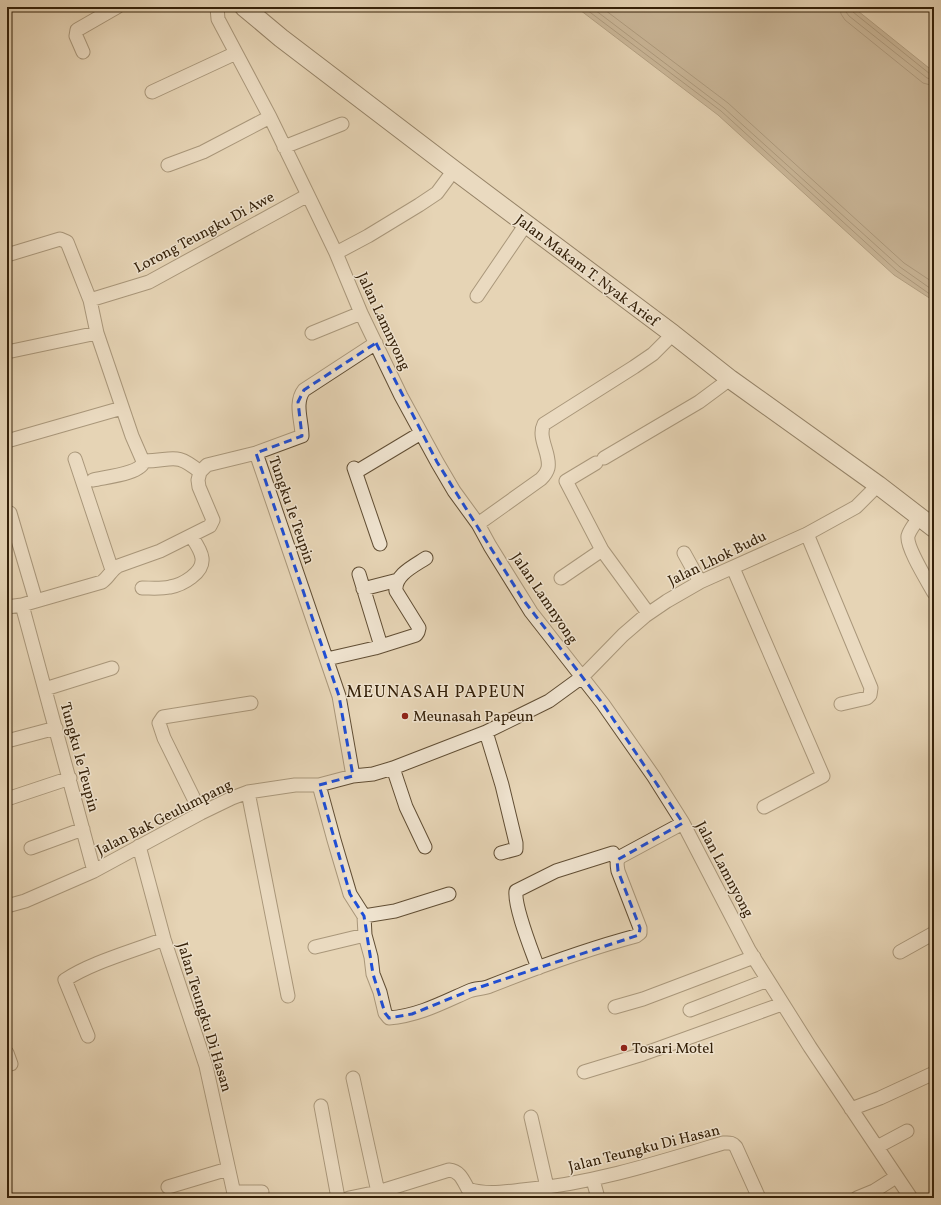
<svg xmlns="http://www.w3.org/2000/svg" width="941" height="1205" viewBox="0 0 941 1205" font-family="Vollkorn,serif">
	<rect width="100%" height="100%" fill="#e6d4b5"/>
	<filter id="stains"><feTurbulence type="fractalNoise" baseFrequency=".005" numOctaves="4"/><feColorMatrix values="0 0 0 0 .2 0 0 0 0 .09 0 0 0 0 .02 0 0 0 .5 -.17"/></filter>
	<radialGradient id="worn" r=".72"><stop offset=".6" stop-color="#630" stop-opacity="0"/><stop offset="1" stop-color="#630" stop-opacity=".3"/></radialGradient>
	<!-- water -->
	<path fill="#aa977b" stroke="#7b684d" d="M 576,7 L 853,7 L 934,72 L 934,301 L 894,275 L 718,115 Z"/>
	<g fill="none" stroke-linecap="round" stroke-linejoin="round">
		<!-- shore -->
		<path stroke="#705c42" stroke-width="1" d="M 583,7 L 721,111 L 897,271 L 934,297
			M 591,7 L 724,108 L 900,267 L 934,291
			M 601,7 L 728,103 L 904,263 L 934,283
			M 840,7 L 841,14 L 845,20 L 923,83 L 934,86
			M 846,7 L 846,12 L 849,16 L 927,78 L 934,80
			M 851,7 L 853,12 L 930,74 L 934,75"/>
		<defs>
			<path id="street" d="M 217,7 L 218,19 L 270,117 L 308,195 L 336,253 L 361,313 L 401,396 L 437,462 L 454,491 L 478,524 L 490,546 L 531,612 L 603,704 L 654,777 L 683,823 L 749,950 L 810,1047 L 911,1198
				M 83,52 L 76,36 L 77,30 L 117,7
				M 152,92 L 236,53
				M 284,147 L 342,124
				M 168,165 L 203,152 L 270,117
				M 336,253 L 368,236 L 419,205 L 437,193 L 454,170
				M 7,255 L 60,239 L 67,242 L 90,300 L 97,333 L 132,436 L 142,459 L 144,461 C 173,461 175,451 200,472
				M 477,296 L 526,224
				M 90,300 L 149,282 L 308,195
				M 312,333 L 361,313
				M 7,352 L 97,333
				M 7,441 L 122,408
				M 256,453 L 302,436 C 302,421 294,403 304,390 L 376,343
				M 604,458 L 699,402 L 730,379
				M 75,459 L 112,570
				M 596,463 L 566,481 L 602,550 L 648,613
				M 354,468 L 380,544
				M 356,472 L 421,433
				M 93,480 C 105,477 141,474 144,461
				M 10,513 L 36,601
				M 919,517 C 916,523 910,529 908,536 C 906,547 928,582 934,593
				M 478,524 L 541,479 C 544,476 547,472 548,468 C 551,454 537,438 544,424 L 634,367 L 653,354 L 673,334
				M 807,534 L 871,688 L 870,695 L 867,698 L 841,704
				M 684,553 L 700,582
				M 733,568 L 823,776 L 764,807
				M 359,574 L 381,646
				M 561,578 L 602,550
				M 142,588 C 151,588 161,589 170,587 C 182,585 204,573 202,558 C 201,550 195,542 191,536
				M 363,589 L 398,580
				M 7,607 L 22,605
				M 327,659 L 375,648 L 416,635 L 418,632 L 419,628 L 396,591 C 394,575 414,566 426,558
				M 45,689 L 112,668
				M 486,732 L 502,785 L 516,843 L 516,849 L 501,853
				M 7,741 L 56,728
				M 393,768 L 406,807 L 425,847
				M 319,785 L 334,840 L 350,894 L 364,916 L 365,935 L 371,957 L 373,974 L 380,992 L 385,1013 L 389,1018 C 418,1016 444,1002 469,991 C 476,988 484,989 490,986 C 538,967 587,949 636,936 L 640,933 L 640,928 L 618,871 C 617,865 616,861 620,857 L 683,823
				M 248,792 L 288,996
				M 7,799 L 70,778
				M 201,813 L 164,738 L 159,723 L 163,717 L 251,703
				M 139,846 L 164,939 L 206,1066 L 235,1198
				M 31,848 L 83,829
				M 94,871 L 22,605 L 102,582 C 109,577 111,570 118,566 L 160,551 L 210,526 L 213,520 L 199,487 L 198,480 L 200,472 L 207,465 L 256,453 L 339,696 L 353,776
				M 7,906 L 25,901 L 94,871 L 201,813 L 232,798 L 248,792 L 295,785 L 319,785 L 353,776 L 373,774 L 393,768 L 486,732 L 549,701 L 582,677 L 623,635 L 645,616 L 667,601 L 700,582 L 807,534 L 856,507 L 878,485
				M 364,916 L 395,911 L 449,894
				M 315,947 L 365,935
				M 900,952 L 934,933
				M 538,968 C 532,951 514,907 516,891 L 556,871 L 613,853 L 617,860
				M 615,1007 L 643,999 L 754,957
				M 690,1010 L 768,980
				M 88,1036 L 65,980 C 92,962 134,951 164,939
				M 7,1053 L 11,1064
				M 584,1072 L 643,1054 L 782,1004
				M 353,1078 L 378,1192
				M 321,1106 L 338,1198
				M 851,1109 L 880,1098 L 934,1073
				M 531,1117 L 547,1187
				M 877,1147 L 907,1131
				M 593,1180 L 598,1198
				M 168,1187 L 228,1169
				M 234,1192 L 262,1192
				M 349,1198 L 378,1192 L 449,1170 C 460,1171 463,1180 468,1189 C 486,1195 504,1192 522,1190 C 591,1184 657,1163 723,1143 C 729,1143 732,1142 736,1147 L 759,1198
				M 857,1198 L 874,1191 L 896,1177"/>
			<path id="secondary" d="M 244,7 L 281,38 L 454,170 L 673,334 L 730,379 L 878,485 L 934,528"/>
		</defs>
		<!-- street casing -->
		<use href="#street" stroke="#614e34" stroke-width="15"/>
		<!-- secondary casing -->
		<use href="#secondary" stroke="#352109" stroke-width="20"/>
		<!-- street -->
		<use href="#street" stroke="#efe3cf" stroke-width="13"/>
		<!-- secondary -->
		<use href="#secondary" stroke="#efe3cf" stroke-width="18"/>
	</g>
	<!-- marked area -->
	<path d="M0 0H941V1205H0ZM 376,343 L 437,462 L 522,598 L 603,704 L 683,823 L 617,860 L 618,871 L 640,928 L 639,935 L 471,990 L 412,1014 L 389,1018 L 385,1013 L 373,974 L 364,916 L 350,894 L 319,785 L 353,776 L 339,696 L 256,453 L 302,436 L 298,402 L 304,390 Z" fill="#e6d4b5" fill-opacity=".55" fill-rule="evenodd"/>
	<path fill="none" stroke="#1d4ed8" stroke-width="3" stroke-dasharray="8 5" stroke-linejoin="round" d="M 376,343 L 437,462 L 522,598 L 603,704 L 683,823 L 617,860 L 618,871 L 640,928 L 639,935 L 471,990 L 412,1014 L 389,1018 L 385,1013 L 373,974 L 364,916 L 350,894 L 319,785 L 353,776 L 339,696 L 256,453 L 302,436 L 298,402 L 304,390 Z"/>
	<!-- markers -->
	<g fill="#8f2418" stroke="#efe3cf" stroke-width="1.5">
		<circle cx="405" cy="716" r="4"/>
		<circle cx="624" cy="1048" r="4"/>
	</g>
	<g text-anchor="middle" stroke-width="3" stroke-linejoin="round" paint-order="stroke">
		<!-- street labels -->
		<g font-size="15" fill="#352109" stroke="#efe3cf">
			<text transform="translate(204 232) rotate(-28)" y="5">Lorong Teungku Di Awe</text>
			<text transform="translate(587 270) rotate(37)" y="5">Jalan Makam T. Nyak Arief</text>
			<text transform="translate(384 321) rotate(65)" y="5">Jalan Lamnyong</text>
			<text transform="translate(292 510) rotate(71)" y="5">Tungku Ie Teupin</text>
			<text transform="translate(717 558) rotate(-26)" y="5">Jalan Lhok Budu</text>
			<text transform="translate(545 598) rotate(56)" y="5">Jalan Lamnyong</text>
			<text transform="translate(80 757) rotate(75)" y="5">Tungku Ie Teupin</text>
			<text transform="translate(164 817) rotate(-27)" y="5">Jalan Bak Geulumpang</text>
			<text transform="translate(725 869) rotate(62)" y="5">Jalan Lamnyong</text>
			<text transform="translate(205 1017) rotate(73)" y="5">Jalan Teungku Di Hasan</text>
			<text transform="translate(644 1148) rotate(-14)" y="5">Jalan Teungku Di Hasan</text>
		</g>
		<!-- poi labels -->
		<g font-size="15" fill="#352109" stroke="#efe3cf" text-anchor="start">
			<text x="413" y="721">Meunasah Papeun</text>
			<text x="632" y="1053">Tosari Motel</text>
		</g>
		<!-- quarter labels -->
		<g font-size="17" letter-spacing="1" fill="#352109" stroke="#efe3cf">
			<text x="436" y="697">MEUNASAH PAPEUN</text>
		</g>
	</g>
	<!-- margin -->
	<rect width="941" height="1205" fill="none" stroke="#e6d4b5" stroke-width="24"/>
	<rect x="8" y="8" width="925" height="1189" fill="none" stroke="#352109" stroke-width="2"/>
	<rect x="12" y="12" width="917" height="1181" fill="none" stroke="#352109"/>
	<rect width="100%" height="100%" filter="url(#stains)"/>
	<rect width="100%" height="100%" fill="url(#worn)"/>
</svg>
